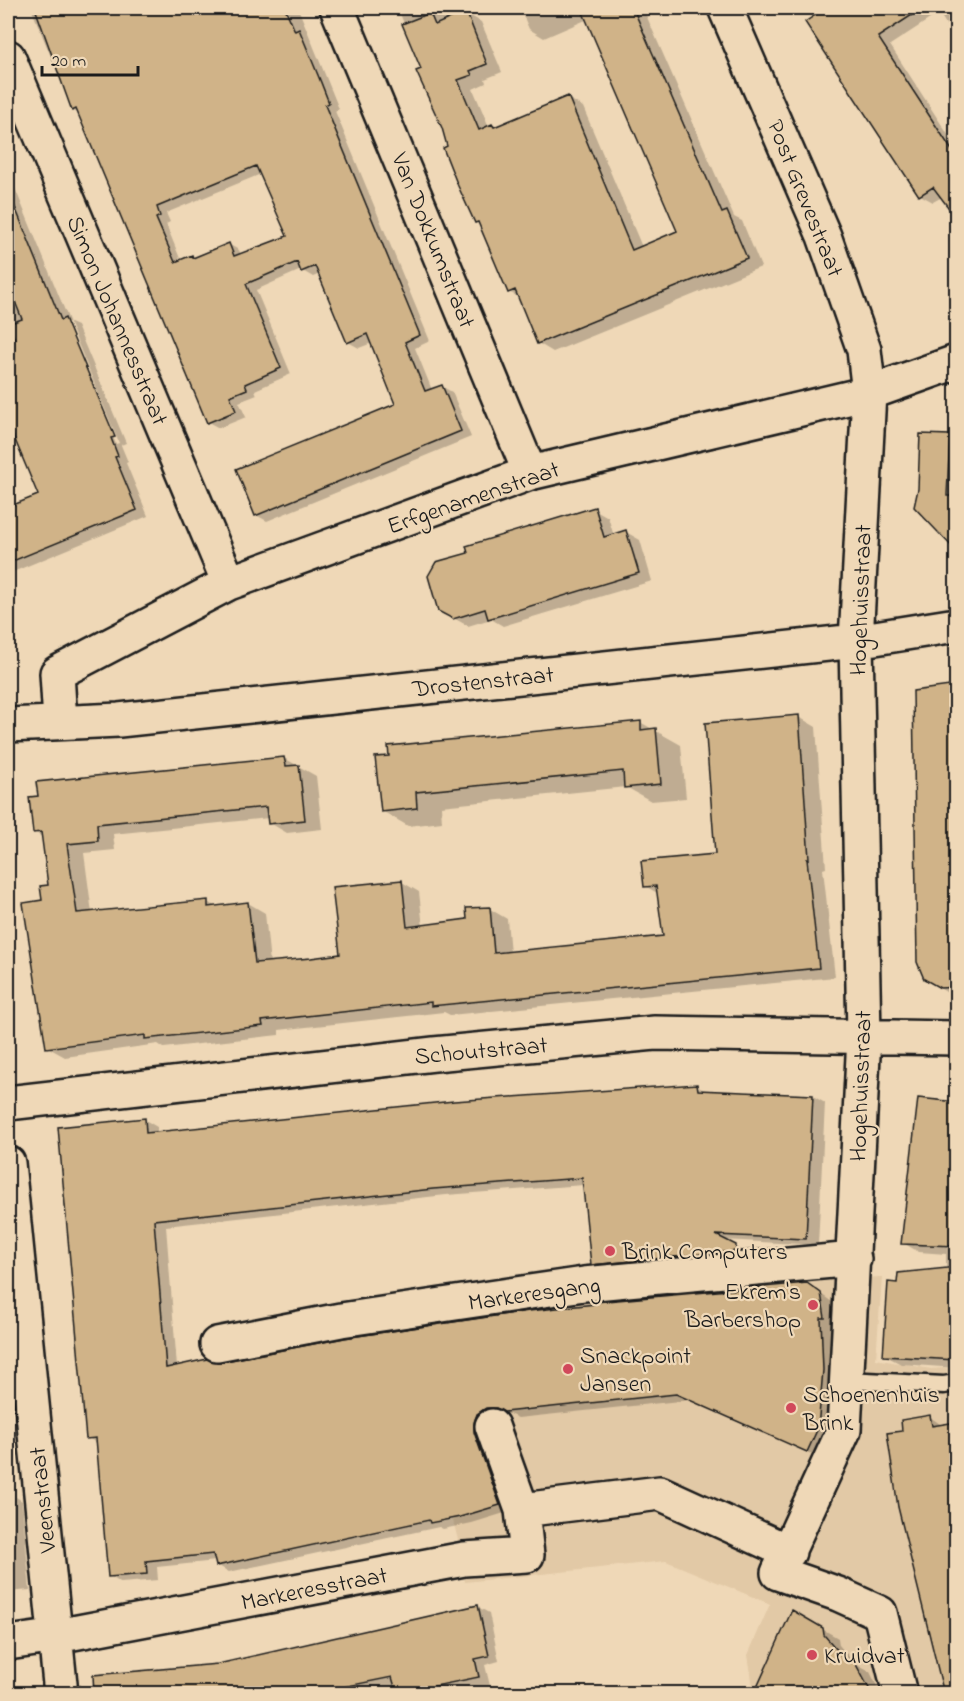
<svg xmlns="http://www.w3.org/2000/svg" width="964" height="1701" viewBox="0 0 964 1701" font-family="'Indie Flower',sans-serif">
	<rect width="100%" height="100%" fill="#efd8b7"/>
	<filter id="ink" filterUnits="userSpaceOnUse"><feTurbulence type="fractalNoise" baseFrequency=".0167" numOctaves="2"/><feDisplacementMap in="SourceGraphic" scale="12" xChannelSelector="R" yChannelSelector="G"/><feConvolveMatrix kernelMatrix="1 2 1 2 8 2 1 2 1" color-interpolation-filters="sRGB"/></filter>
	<g filter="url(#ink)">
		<!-- built -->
		<path fill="#e2c9a6" d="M 882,1277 L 876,1359 L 931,1369 L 956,1367 L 956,1693 L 754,1693 L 748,1655 L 770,1604 L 666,1561 L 465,1582 L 462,1555 L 401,1322 L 672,1287 Z"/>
		<!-- shadow -->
		<path fill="#0003" fill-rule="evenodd" d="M 31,8 L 298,8 L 339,109 L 335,111 L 430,341 L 415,348 L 432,390 L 441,386 L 452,392 L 471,437 L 267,521 L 256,515 L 397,404 L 372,343 L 359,348 L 348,342 L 320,274 L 313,277 L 301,270 L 256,290 L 291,374 L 255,390 L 257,395 L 239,402 L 246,417 L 219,428 L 208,422 L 79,114 L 73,110 ZM 261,174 L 289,237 L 241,255 L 239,250 L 228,244 L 181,261 L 166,224 L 170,222 L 166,213 Z
			M 394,8 L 439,8 L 445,22 L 466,13 L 481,22 L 502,72 L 485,79 L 486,83 L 473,89 L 489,127 L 496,128 L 568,98 L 583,107 L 642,247 L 679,232 L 588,19 L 544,38 L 529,29 L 520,8 L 643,8 L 734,217 L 742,221 L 761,267 L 553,352 L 538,343 L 520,298 L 509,292 L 482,226 L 476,222 L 423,69 L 398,9 Z
			M 814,8 L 956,8 L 956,40 L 939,13 L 890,45 L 956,147 L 956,216 L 942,197 L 933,202 L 920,195 Z
			M 8,171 L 70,323 L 77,326 L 126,443 L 121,445 L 128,462 L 126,463 L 148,516 L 8,574 L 8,509 L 40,495 L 8,417 ZM 65,322 L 69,322 L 119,443 L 116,444 Z
			M 949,437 L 956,441 L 956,550 L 920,489 Z
			M 594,509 L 608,517 L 614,536 L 626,532 L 640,540 L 652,581 L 503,626 L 491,619 L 468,626 L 439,610 L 470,554 Z
			M 956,686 L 956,998 L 933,984 L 920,971 L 918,962 Z
			M 799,717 L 816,727 L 826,868 L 823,869 L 835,977 L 450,1015 L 444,1012 L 279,1030 L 279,1035 L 164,1048 L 158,1044 L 65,1057 L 47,1047 L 44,901 L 50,886 L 44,838 L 34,832 L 284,758 L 316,776 L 322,829 L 287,833 L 270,823 L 269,818 L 113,834 L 115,850 L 84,853 L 92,913 L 207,902 L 217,907 L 248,903 L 265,913 L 270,963 L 342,956 L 402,882 L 419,892 L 423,927 L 468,920 L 490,909 L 507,919 L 510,953 L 665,937 L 659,894 L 645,886 L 717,855 Z
			M 640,722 L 681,745 L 686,798 L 651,801 L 626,787 L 441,806 L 442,822 L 408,826 L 382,811 L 390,757 Z
			M 697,1086 L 707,1092 L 813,1096 L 825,1103 L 818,1245 L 724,1240 L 748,1254 L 604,1270 L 592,1264 L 584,1185 L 446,1195 L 166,1226 L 177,1367 L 221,1364 L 807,1284 L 832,1302 L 836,1324 L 833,1325 L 834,1377 L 829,1435 L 820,1458 L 689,1400 L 518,1418 L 509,1414 L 499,1414 L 511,1511 L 472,1523 L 443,1529 L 439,1527 L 229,1572 L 217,1565 L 216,1561 L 157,1567 L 158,1580 L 121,1583 L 109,1576 L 98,1444 L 88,1438 L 145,1120 L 157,1127 L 157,1133 Z
			M 956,1104 L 956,1368 L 901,1364 L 884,1355 L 898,1284 L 946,1270 L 946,1254 L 919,1252 L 903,1243 Z
			M 8,1399 L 16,1497 L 22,1501 L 30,1590 L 8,1592 Z
			M 930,1417 L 943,1426 L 904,1432 Z
			M 478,1607 L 489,1613 L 499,1661 L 485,1665 L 492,1694 L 113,1694 L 218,1665 Z
			M 793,1612 L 838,1638 L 839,1645 L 855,1664 L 870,1672 L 881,1694 L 760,1694 Z
			M 21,1688 L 31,1694 L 8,1694 L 8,1689 Z"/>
		<!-- building -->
		<path fill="#d0b388" stroke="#1c1c1c" stroke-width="1.5" fill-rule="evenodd" d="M 35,8 L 285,8 L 295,31 L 299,29 L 320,80 L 329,103 L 325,105 L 420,335 L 405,342 L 425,391 L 442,385 L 461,431 L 255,516 L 236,469 L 395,404 L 367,334 L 347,343 L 315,266 L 301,272 L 297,262 L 246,284 L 281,368 L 245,384 L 247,389 L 230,396 L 236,411 L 207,423 L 76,109 L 72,111 ZM 256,166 L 287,236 L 234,256 L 229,243 L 193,258 L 192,255 L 175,262 L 156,218 L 160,216 L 157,207 Z
			M 581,8 L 633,8 L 722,213 L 727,211 L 747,258 L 537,344 L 515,290 L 508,293 L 478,222 L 475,223 L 458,186 L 443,148 L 447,146 L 442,128 L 416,71 L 421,69 L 402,24 L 430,13 L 435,25 L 466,11 L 487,64 L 470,71 L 472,75 L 458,80 L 479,130 L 492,124 L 494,127 L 568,96 L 632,250 L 677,231 Z
			M 826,8 L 923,8 L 878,37 L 957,158 L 957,219 L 933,187 L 919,196 L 805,22 Z
			M 8,190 L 61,320 L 65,318 L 115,437 L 111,438 L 118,456 L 115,457 L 137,510 L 8,563 L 8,507 L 38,495 L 8,423 L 8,342 L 15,339 L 8,324 L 22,319 L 8,284 Z
			M 920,434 L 950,435 L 947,496 L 957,496 L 957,552 L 914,507 L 918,489 Z
			M 595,507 L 604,537 L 626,530 L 639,573 L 488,619 L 485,609 L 453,619 L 438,611 L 428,576 L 436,562 L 468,553 L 466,546 Z
			M 957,685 L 957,987 L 940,988 L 924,979 L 917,962 L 913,691 Z
			M 799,715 L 809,859 L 807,859 L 819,968 L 431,1006 L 431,1002 L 262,1021 L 263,1026 L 145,1039 L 145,1035 L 46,1048 L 23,903 L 42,900 L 40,886 L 48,885 L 41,832 L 33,833 L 29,797 L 38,796 L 36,782 L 284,757 L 286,766 L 299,765 L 305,820 L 268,824 L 266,807 L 97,824 L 98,841 L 67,844 L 77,913 L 208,900 L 208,907 L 248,902 L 255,963 L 311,958 L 340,954 L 332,887 L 402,880 L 407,927 L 467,919 L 466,908 L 490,907 L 494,953 L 663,936 L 656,886 L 644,887 L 641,861 L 715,854 L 705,723 Z
			M 641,721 L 641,730 L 656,728 L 661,784 L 624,788 L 623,771 L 416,792 L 417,808 L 381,812 L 375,757 L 389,756 L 388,746 Z
			M 697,1084 L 698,1090 L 813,1095 L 806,1239 L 716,1235 L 736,1245 L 736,1251 L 591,1265 L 582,1178 L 433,1189 L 154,1220 L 166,1368 L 207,1359 L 221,1362 L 344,1338 L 529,1311 L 595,1304 L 595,1302 L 807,1283 L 821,1293 L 825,1318 L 821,1318 L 823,1370 L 818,1428 L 807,1452 L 676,1394 L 504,1412 L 496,1408 L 486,1408 L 477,1414 L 474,1423 L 474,1432 L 500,1505 L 460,1517 L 430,1523 L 429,1520 L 216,1566 L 213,1554 L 146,1561 L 147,1574 L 108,1577 L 96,1438 L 86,1439 L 58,1127 L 145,1118 L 146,1133 L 454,1101 Z
			M 918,1098 L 957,1102 L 954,1189 L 957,1190 L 957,1246 L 901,1244 Z
			M 957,1267 L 957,1360 L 883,1356 L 888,1282 L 897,1283 L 898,1273 Z
			M 930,1415 L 932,1426 L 957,1422 L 957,1694 L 944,1694 L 898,1507 L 887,1433 L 902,1431 L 901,1420 Z
			M 478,1605 L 489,1656 L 475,1659 L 479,1677 L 397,1694 L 392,1677 L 333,1689 L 333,1694 L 94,1694 L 93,1675 L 218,1664 Z
			M 792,1610 L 823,1628 L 824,1635 L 846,1660 L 854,1661 L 872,1694 L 754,1694 Z"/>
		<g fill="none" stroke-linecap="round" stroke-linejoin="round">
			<defs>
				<path id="lane" d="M 847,1380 L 944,1385 L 956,1383"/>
				<path id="street" d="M 337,8 L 530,473
					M 725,8 L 824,236 L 864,350 L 869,393 L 856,641 L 864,1036 L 844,1430 L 778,1573 L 838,1594 L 880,1613 L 900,1694
					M 8,57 L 229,583
					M 60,722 L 57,673 L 229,583 L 530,473 L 869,393 L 956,362
					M 8,725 L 119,720 L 856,641 L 956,625
					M 8,1103 L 434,1054 L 655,1033 L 956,1038
					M 8,1163 L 61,1694
					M 217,1344 L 341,1320 L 584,1284 L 854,1259
					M 522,1510 L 660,1493 L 789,1552
					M 8,1643 L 57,1636 L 464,1559 L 527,1555 L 522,1510 L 492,1426"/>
			</defs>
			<!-- lane casing -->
			<use href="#lane" stroke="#1c1c1c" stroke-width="21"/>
			<!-- street casing -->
			<use href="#street" stroke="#1c1c1c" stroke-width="38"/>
			<!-- lane -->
			<use href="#lane" stroke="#efd8b7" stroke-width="16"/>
			<!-- street -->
			<use href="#street" stroke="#efd8b7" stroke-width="33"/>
		</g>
	</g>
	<!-- markers -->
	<g fill="#d1495b" stroke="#efd8b7" stroke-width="2">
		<circle cx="610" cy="1251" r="6"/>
		<circle cx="813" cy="1305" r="6"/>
		<circle cx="568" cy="1369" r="6"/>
		<circle cx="791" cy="1408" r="6"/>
		<circle cx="812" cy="1655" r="6"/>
	</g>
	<g text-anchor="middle" stroke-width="4.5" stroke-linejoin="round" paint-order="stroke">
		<!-- street labels -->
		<g font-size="24" fill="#1c1c1c" stroke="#efd8b7">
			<text transform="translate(806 198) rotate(68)" y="8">Post Grevestraat</text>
			<text transform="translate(434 240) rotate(68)" y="8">Van Dokkumstraat</text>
			<text transform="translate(118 320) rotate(67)" y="8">Simon Johannesstraat</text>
			<text transform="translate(473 497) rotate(-19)" y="8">Erfgenamenstraat</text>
			<text transform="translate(860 600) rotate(-88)" y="8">Hogehuisstraat</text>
			<text transform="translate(483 681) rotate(-6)" y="8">Drostenstraat</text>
			<text transform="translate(481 1050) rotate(-5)" y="8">Schoutstraat</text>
			<text transform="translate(860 1086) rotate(-88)" y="8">Hogehuisstraat</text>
			<text transform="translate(534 1293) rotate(-8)" y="8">Markeresgang</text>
			<text transform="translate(42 1500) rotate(-96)" y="8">Veenstraat</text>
			<text transform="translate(314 1588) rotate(-11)" y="8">Markeresstraat</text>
		</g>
		<!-- poi labels -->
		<g font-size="24" fill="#1c1c1c" stroke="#efd8b7" text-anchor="start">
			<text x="622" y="1259">Brink Computers</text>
			<text x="801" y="1299" text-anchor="end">Ekrem's<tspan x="801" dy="28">Barbershop</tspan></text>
			<text x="580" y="1363">Snackpoint<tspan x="580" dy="28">Jansen</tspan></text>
			<text x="803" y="1402">Schoenenhuis<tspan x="803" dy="28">Brink</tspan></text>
			<text x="824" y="1663">Kruidvat</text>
		</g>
	</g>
	<!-- margin -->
	<rect width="964" height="1701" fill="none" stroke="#efd8b7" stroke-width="30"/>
	<rect x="15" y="15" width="934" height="1671" fill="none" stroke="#1c1c1c" stroke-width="2" filter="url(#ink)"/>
	<!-- scale -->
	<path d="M42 66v9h96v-9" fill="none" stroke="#1c1c1c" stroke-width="3"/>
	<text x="51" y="66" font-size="18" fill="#1c1c1c" stroke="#efd8b7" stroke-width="4.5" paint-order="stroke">20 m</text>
</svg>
